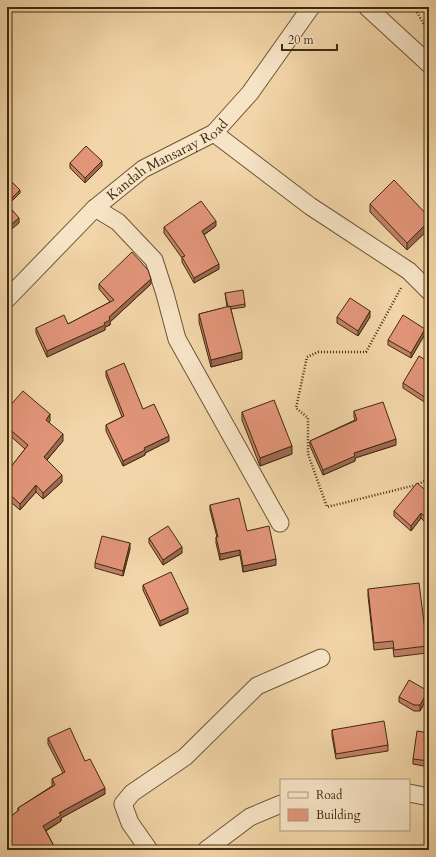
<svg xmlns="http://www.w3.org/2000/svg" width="436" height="857" viewBox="0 0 436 857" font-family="Cardo,serif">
	<rect width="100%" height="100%" fill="#f2d5a8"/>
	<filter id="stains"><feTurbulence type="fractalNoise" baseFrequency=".005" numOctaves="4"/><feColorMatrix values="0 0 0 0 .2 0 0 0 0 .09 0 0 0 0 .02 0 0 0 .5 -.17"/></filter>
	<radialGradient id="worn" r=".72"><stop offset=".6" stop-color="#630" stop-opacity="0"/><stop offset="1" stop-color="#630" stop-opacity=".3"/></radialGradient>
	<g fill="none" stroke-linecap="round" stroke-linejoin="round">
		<defs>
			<g id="street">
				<path d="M 367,7 L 429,64"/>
				<path d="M 214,133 L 310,206 L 409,271 L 429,291"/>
				<path d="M 95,208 L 118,222 L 154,260 L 165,294 L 177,339 L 280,523"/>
				<path id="s1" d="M 7,299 L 95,208 L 143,169 L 214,133 L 250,93 L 311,7"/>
				<path d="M 409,793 L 429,797"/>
				<path d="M 149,850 L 130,823 L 123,804 L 132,793 L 185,757 L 257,686 L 321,658"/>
				<path d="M 206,850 L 250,817 L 281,804"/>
			</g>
		</defs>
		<!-- street casing -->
		<use href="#street" stroke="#6c5635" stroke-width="19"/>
		<!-- path -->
		<path stroke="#402b0f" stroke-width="2.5" stroke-dasharray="1 2" stroke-linecap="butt" d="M 414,7 L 426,28 L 429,29
			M 401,288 L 366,352 L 318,352 L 307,357 L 296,408 L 308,418 L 308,454 L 327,507 L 416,485 L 429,479"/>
		<!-- street -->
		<use href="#street" stroke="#f7e4c6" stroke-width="17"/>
	</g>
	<!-- wall -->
	<path fill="#c28068" stroke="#402b0f" d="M 70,163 L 102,166 L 85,183 L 70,168 Z
		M 7,182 L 20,193 L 10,203 L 7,200 Z
		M 370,204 L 429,217 L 407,250 L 370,212 Z
		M 216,226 L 204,235 L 219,269 L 194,283 L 182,262 L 182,258 L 164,233 L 164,227 Z
		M 99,284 L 151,284 L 110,322 L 110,325 L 105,327 L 105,330 L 47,357 L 36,333 L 36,328 L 68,324 L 110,302 L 99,289 Z
		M 225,293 L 245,304 L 245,307 L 231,309 L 242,359 L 211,367 L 199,322 L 199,314 L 227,307 Z
		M 337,317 L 370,317 L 358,336 L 337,323 Z
		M 425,334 L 411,358 L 388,345 L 388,340 Z
		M 429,362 L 429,405 L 403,388 L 403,383 Z
		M 106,371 L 143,409 L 169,441 L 145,453 L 145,455 L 123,466 L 106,431 L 106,425 L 122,417 L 106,376 Z
		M 7,409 L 50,421 L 49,422 L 63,441 L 47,460 L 62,482 L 43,499 L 36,492 L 20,510 L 7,499 L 7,466 L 10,468 L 25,449 L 7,433 Z
		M 354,411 L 396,445 L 355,458 L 355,461 L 323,475 L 310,446 L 310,441 L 355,420 L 354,417 Z
		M 242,412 L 292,454 L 260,466 L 242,420 Z
		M 429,493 L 429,526 L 421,518 L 411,531 L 394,516 L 394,511 Z
		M 210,505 L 247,531 L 276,565 L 243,572 L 240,555 L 220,560 L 216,543 L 216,537 L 217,537 L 210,510 Z
		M 149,538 L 182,553 L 163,565 L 149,543 Z
		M 130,549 L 123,576 L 95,568 L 95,563 Z
		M 143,585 L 188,613 L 160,626 L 143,590 Z
		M 368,589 L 427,646 L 427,653 L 394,657 L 393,648 L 374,650 L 368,596 Z
		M 428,696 L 420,711 L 414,711 L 399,702 L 399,697 Z
		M 332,730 L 388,745 L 388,751 L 336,759 L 332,736 Z
		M 429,733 L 429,767 L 413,764 L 413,759 Z
		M 48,738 L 85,761 L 105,794 L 61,818 L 61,821 L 46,831 L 56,850 L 8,850 L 7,849 L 7,819 L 18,811 L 18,808 L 52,786 L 52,779 L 63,773 L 48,744 Z"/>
	<!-- shaded-wall -->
	<path fill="#9e6855" stroke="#402b0f" d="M 102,161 L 102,166 L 85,183 L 85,178 Z
		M 20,190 L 20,193 L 10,203 L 10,200 Z
		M 19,218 L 19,223 L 7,233 L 7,228 Z
		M 216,221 L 216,226 L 202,236 L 202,231 Z
		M 429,221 L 429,229 L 407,250 L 407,243 Z
		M 219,264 L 219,269 L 194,283 L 194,278 Z
		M 151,279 L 151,284 L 110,322 L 110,325 L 105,327 L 105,330 L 47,357 L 47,351 L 104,323 L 109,317 Z
		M 370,311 L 370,317 L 358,336 L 358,331 Z
		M 425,329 L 425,334 L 411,358 L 411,353 Z
		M 242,352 L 242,359 L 211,367 L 211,360 Z
		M 50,414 L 50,421 L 46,426 L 46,420 Z
		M 63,434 L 63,441 L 44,463 L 44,457 Z
		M 169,436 L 169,441 L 145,453 L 145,455 L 123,466 L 123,461 L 144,448 Z
		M 396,439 L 396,445 L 355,458 L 355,461 L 323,475 L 323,470 L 354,453 Z
		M 292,446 L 292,454 L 260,466 L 260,458 Z
		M 62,475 L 62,482 L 43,499 L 43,493 Z
		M 36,485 L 36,492 L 20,510 L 20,504 Z
		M 421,513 L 421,518 L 411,531 L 411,526 Z
		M 130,543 L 130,549 L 123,576 L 123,571 Z
		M 182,547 L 182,553 L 163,565 L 163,560 Z
		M 240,550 L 240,555 L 220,560 L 220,554 Z
		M 276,559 L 276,565 L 243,572 L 243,566 Z
		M 188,608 L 188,613 L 160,626 L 160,621 Z
		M 428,691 L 428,696 L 420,711 L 420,705 Z
		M 105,788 L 105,794 L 61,818 L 61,821 L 43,832 L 43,826 L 59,813 Z"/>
	<!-- building -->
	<path fill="#e29579" stroke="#402b0f" d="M 86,146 L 102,161 L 85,178 L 70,163 Z
		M 10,180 L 20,190 L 10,200 L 7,198 L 7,182 Z
		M 394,180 L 429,217 L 429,221 L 407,243 L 370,204 Z
		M 201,201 L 216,221 L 202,231 L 219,264 L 194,278 L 182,257 L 185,256 L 164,227 Z
		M 7,204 L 19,218 L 7,228 Z
		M 132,252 L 148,270 L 151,279 L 109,317 L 110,320 L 104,323 L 105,325 L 47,351 L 36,328 L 64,315 L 68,324 L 114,300 L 99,284 Z
		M 243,290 L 245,304 L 228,307 L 225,293 Z
		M 350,298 L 370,311 L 358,331 L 337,317 Z
		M 230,306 L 242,352 L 211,360 L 199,314 Z
		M 403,315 L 425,329 L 411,353 L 388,340 Z
		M 419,356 L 429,362 L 429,400 L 403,383 Z
		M 124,363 L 143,409 L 154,404 L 169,436 L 144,448 L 145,450 L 123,461 L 106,425 L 124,416 L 106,371 Z
		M 23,391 L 50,414 L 46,420 L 63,434 L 44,457 L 62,475 L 43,493 L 36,485 L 20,504 L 7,492 L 7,466 L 10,468 L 28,445 L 7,427 L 7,409 Z
		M 274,400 L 292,446 L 260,458 L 242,412 Z
		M 383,402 L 396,439 L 354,453 L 355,456 L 323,470 L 310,441 L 357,420 L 354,411 Z
		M 417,483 L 429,493 L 429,521 L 421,513 L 411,526 L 394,511 Z
		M 239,498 L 247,531 L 269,526 L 276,559 L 243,566 L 240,550 L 220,554 L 216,537 L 218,537 L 210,505 Z
		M 168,526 L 182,547 L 163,560 L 149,538 Z
		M 102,536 L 130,543 L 123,571 L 95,563 Z
		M 171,572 L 188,608 L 160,621 L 143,585 Z
		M 419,583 L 427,646 L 394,650 L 393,641 L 374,643 L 368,589 Z
		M 409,680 L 428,691 L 420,705 L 414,705 L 399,697 Z
		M 384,721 L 388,745 L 336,754 L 332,730 Z
		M 70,728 L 85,761 L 90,759 L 105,788 L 59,813 L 61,815 L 43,826 L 56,850 L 12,850 L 7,843 L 7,819 L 19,810 L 18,808 L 55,785 L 52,779 L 65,772 L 48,738 Z
		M 417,731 L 429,733 L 429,761 L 413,759 Z"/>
	<g text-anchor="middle" stroke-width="3" stroke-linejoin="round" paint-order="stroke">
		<!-- street labels -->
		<g font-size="14" fill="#402b0f" stroke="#f7e4c6">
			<text dy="5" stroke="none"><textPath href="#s1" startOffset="214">Kandah Mansaray Road</textPath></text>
		</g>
	</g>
	<!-- margin -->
	<rect width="436" height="857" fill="none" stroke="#f2d5a8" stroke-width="24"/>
	<rect x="8" y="8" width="420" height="841" fill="none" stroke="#402b0f" stroke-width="2"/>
	<rect x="12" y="12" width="412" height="833" fill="none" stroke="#402b0f"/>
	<!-- legend -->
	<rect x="280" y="779" width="130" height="52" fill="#f7e4c6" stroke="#ae9a7d"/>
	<rect x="288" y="792" width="20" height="6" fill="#f7e4c6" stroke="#ae9a7d"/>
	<text x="316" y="799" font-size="12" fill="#402b0f">Road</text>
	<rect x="288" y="809" width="20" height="12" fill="#e29579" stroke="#ae9a7d"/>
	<text x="316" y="819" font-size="12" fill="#402b0f">Building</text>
	<!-- scale -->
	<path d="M282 44v6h55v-6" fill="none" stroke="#402b0f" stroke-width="2"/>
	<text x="288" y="44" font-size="12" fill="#402b0f" stroke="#f7e4c6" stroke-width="3" paint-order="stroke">20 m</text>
	<rect width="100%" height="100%" filter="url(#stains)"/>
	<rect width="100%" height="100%" fill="url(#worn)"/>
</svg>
